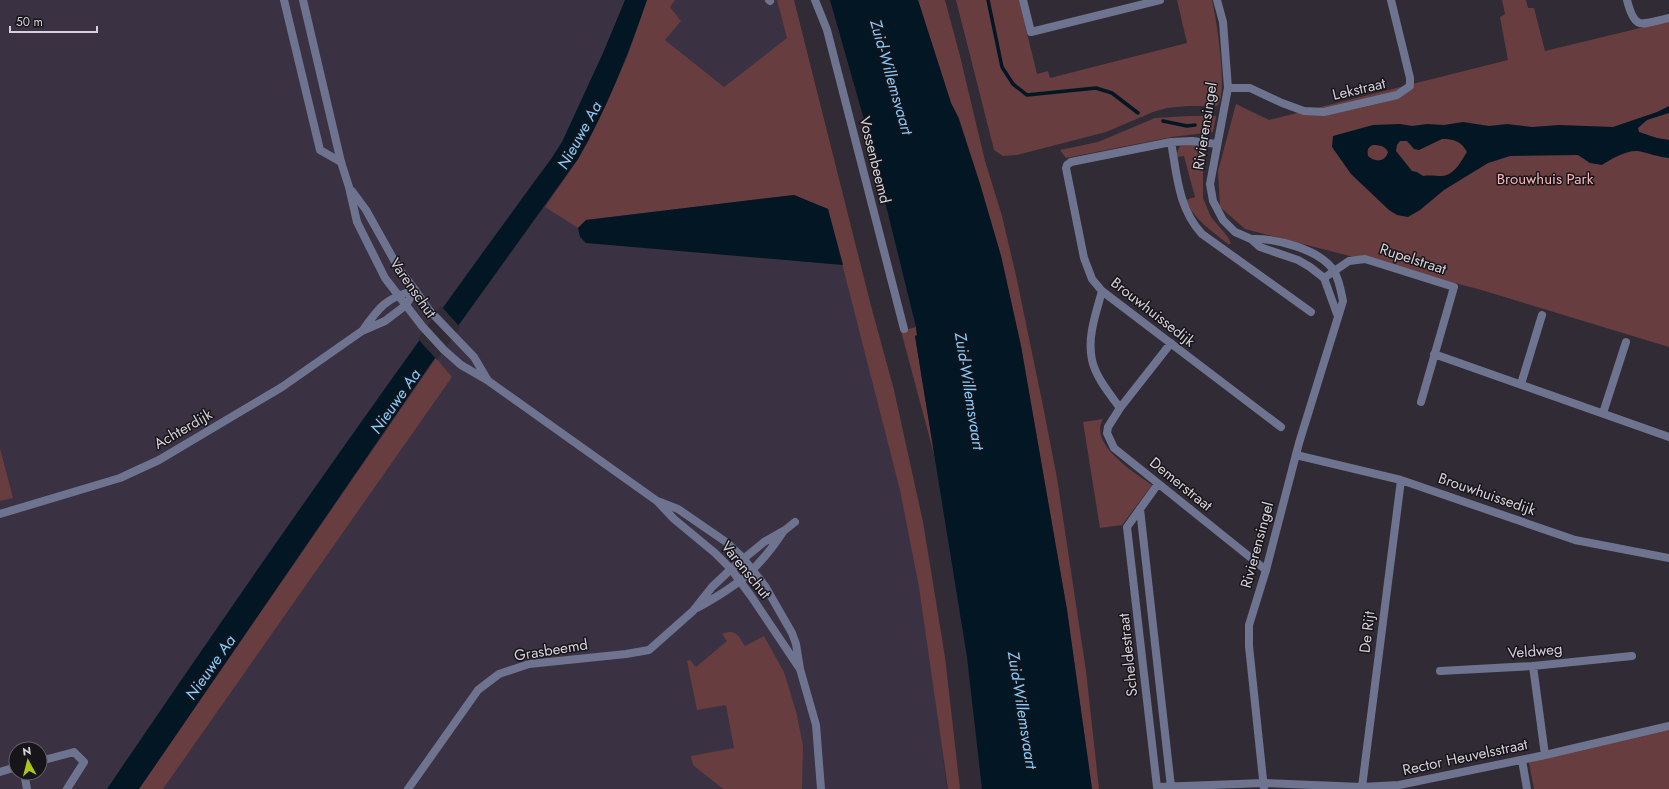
<svg xmlns="http://www.w3.org/2000/svg" width="1669" height="789" viewBox="0 0 1669 789" font-family="Jost,sans-serif">
	<rect width="100%" height="100%" fill="#312b36"/>
	<!-- built -->
	<path fill="#3a3142" fill-rule="evenodd" d="M 0,0 L 790,0 L 922,585 L 947,789 L 0,789 ZM 16,749 L 40,749 L 40,773 L 16,773 Z"/>
	<!-- green -->
	<path fill="#673d3f" d="M 647,0 L 675,0 L 670,7 L 681,21 L 665,40 L 724,87 L 787,38 L 777,0 L 794,0 L 871,306 L 894,390 L 923,522 L 945,657 L 960,789 L 948,789 L 919,587 L 900,490 L 828,209 L 794,195 L 586,220 L 578,228 L 545,207 L 578,159 L 589,140 L 628,55 Z
		M 918,0 L 945,0 L 960,56 L 985,161 L 1002,216 L 1017,280 L 1043,406 L 1057,478 L 1086,671 L 1099,789 L 1092,789 L 1067,610 L 1021,346 L 1001,256 L 980,184 L 959,118 L 951,103 Z
		M 956,0 L 1019,0 L 1037,74 L 1048,71 L 1050,78 L 1187,43 L 1177,0 L 1212,0 C 1216,18 1229,94 1217,106 L 1188,106 L 1167,108 L 1153,112 L 1106,132 L 1017,155 L 1003,156 L 994,150 Z
		M 1502,0 L 1526,0 L 1528,8 L 1534,8 L 1545,51 L 1669,21 L 1669,347 L 1478,289 L 1245,229 L 1220,207 L 1218,171 L 1236,104 L 1269,120 L 1508,60 L 1500,17 L 1505,14 Z
		M 1189,116 L 1216,116 L 1213,132 L 1172,137 L 1066,158 L 1060,150 L 1098,142 L 1155,118 Z
		M 1191,144 L 1198,146 L 1205,153 L 1203,174 L 1203,198 L 1211,217 L 1228,237 L 1231,244 L 1228,244 C 1211,230 1195,221 1186,200 L 1195,197 L 1184,156 L 1177,157 L 1177,153 L 1180,146 Z
		M 916,327 L 917,336 L 915,336 L 935,458 L 901,331 Z
		M 436,358 L 452,377 L 163,789 L 139,789 Z
		M 1103,419 C 1088,444 1135,473 1152,485 L 1122,525 L 1100,528 L 1083,422 Z
		M 0,448 L 13,498 L 0,501 Z
		M 728,632 C 738,631 740,639 745,646 L 764,636 L 784,672 L 797,715 L 803,746 L 802,789 L 723,789 L 693,765 L 691,756 L 734,748 L 726,705 L 697,710 L 687,661 L 690,660 L 696,667 L 727,641 L 722,634 Z
		M 1669,726 L 1669,789 L 1534,789 L 1528,758 Z"/>
	<!-- water -->
	<path fill="#031624" fill-rule="evenodd" d="M 625,0 L 647,0 C 628,55 607,109 578,159 L 430,365 L 139,789 L 107,789 C 251,576 399,366 551,159 L 562,142 L 603,53 Z
		M 830,0 L 918,0 L 951,103 L 958,117 L 980,184 L 1001,256 L 1021,346 L 1067,610 L 1092,789 L 982,789 L 967,657 L 915,336 L 917,335 L 916,327 L 869,137 Z
		M 1669,106 L 1669,113 L 1647,120 L 1638,128 L 1639,132 L 1657,138 L 1669,140 L 1669,158 C 1658,157 1648,153 1638,151 C 1626,150 1611,159 1602,165 L 1590,163 L 1578,155 L 1510,156 L 1488,163 L 1444,190 L 1420,210 L 1408,217 L 1397,215 L 1389,210 L 1351,174 L 1332,147 L 1333,136 L 1373,125 L 1400,124 L 1412,126 L 1427,124 L 1444,125 L 1463,122 L 1489,126 L 1507,124 L 1532,127 L 1559,125 L 1613,127 L 1657,112 ZM 1442,139 C 1454,139 1461,141 1467,152 C 1461,161 1455,175 1442,176 C 1435,176 1430,175 1423,176 L 1417,172 L 1412,171 L 1396,151 L 1397,145 L 1400,141 L 1407,141 L 1414,149 L 1419,150 ZM 1373,145 C 1380,145 1385,146 1388,152 C 1385,163 1374,162 1368,156 C 1367,150 1368,147 1373,145 Z
		M 794,195 L 828,209 L 843,265 L 586,243 L 580,237 L 578,228 L 586,220 Z"/>
	<!-- pier -->
	<path fill="#312b36" d="M 441,306 L 460,327 L 437,360 L 418,339 Z"/>
	<g fill="none" stroke-linecap="round" stroke-linejoin="round">
		<!-- stream -->
		<path stroke="#031624" stroke-width="3.5" d="M 988,0 L 1002,67 L 1013,84 L 1027,95 L 1096,88 L 1112,93 L 1138,113
			M 1163,121 L 1187,126 L 1195,125"/>
		<!-- minor -->
		<path stroke="#6e7490" stroke-width="8" d="M 284,0 L 320,150 L 341,162
			M 769,0 L 770,1
			M 815,0 L 827,30 L 904,329
			M 1023,0 L 1031,32 L 1160,0
			M 1627,0 C 1635,32 1642,24 1669,18
			M 1228,88 L 1250,88 L 1282,103 L 1304,111 L 1324,112 L 1397,95 L 1410,86 L 1410,78 L 1391,0
			M 1171,142 C 1177,175 1178,208 1202,234 L 1311,312
			M 1217,144 L 1192,141 L 1171,142 L 1071,162 L 1067,165 L 1066,168 L 1084,258 L 1092,279 L 1102,291 L 1281,427
			M 1324,278 L 1349,261 L 1365,259 L 1454,287 L 1421,402
			M 1102,291 C 1096,313 1087,337 1092,360 C 1096,378 1110,394 1120,408
			M 363,330 C 379,307 386,298 415,290
			M 1171,343 L 1120,408 L 1108,427 L 1107,433 L 1114,448 L 1266,570
			M 1434,354 L 1669,437
			M 1521,384 L 1542,315
			M 1603,413 L 1626,342
			M 1296,455 L 1401,480 L 1575,540 L 1669,558
			M 1158,484 L 1127,527 L 1157,787 L 1264,783 L 1362,787 L 1399,785 L 1545,755 L 1669,726
			M 1140,509 L 1171,787
			M 0,514 L 120,478 L 159,460 L 282,387 L 362,331 L 385,321 L 406,305 L 415,290
			M 697,608 C 737,586 757,571 783,532
			M 1533,666 L 1545,755
			M 1440,671 L 1533,666 L 1632,656
			M 1522,760 L 1527,789
			M 40,761 L 74,752 L 84,762 L 67,789
			M 0,772 L 16,767
			M 24,773 L 27,789
			M 1362,787 L 1401,480
			M 408,789 L 478,690 L 499,674 L 529,664 L 626,654 L 649,650 L 693,611 L 712,587 L 731,569 L 764,542 L 785,530 L 795,522"/>
		<!-- tertiary -->
		<path stroke="#6e7490" stroke-width="8" d="M 303,0 L 341,162 L 349,187 L 357,222 L 385,278 L 422,326 L 444,350 L 461,365 L 487,380 L 657,501 L 674,519 L 715,553 L 731,569 L 751,596 L 800,669
			M 1217,0 L 1223,22 L 1228,88 L 1210,184 L 1213,201 L 1223,220 L 1235,232 L 1251,239 L 1260,247 L 1298,260 L 1310,267 L 1324,278 L 1337,314
			M 352,191 L 366,210 L 399,269 L 415,290 L 429,310 L 474,357 L 487,379
			M 1251,239 C 1275,238 1320,249 1334,271 C 1339,279 1341,291 1343,301 L 1299,443 L 1266,570 L 1249,625 L 1249,646 L 1264,789
			M 660,502 L 678,509 L 726,542 L 743,558 L 765,586 L 792,633 L 796,644 L 800,669 L 816,725 L 821,789"/>
	</g>
	<g text-anchor="middle" stroke-width="3" stroke-linejoin="round" paint-order="stroke">
		<!-- street labels -->
		<g font-size="15" fill="#d5d2d9" stroke="#17151a">
			<text transform="translate(1359 89) rotate(-13)" y="5">Lekstraat</text>
			<text transform="translate(1205 126) rotate(-81)" y="5">Rivierensingel</text>
			<text transform="translate(875 160) rotate(76)" y="5">Vossenbeemd</text>
			<text transform="translate(1413 259) rotate(18)" y="5">Rupelstraat</text>
			<text transform="translate(413 288) rotate(55)" y="5">Varenschut</text>
			<text transform="translate(1153 312) rotate(38)" y="5">Brouwhuissedijk</text>
			<text transform="translate(183 429) rotate(-30)" y="5">Achterdijk</text>
			<text transform="translate(1181 484) rotate(39)" y="5">Demerstraat</text>
			<text transform="translate(1487 494) rotate(19)" y="5">Brouwhuissedijk</text>
			<text transform="translate(1257 545) rotate(-75)" y="5">Rivierensingel</text>
			<text transform="translate(746 570) rotate(51)" y="5">Varenschut</text>
			<text transform="translate(1367 632) rotate(-83)" y="5">De Rijt</text>
			<text transform="translate(551 650) rotate(-9)" y="5">Grasbeemd</text>
			<text transform="translate(1535 651) rotate(-5)" y="5">Veldweg</text>
			<text transform="translate(1128 655) rotate(-96)" y="5">Scheldestraat</text>
			<text transform="translate(1465 757) rotate(-12)" y="5">Rector Heuvelsstraat</text>
		</g>
		<!-- park labels -->
		<g font-size="15" fill="#f8b7b8" stroke="#17151a">
			<text x="1545" y="184">Brouwhuis Park</text>
		</g>
		<!-- water labels -->
		<g font-size="16" font-style="italic" fill="#84cbfe" stroke="#17151a">
			<text transform="translate(892 77) rotate(74)" y="6">Zuid-Willemsvaart</text>
			<text transform="translate(579 135) rotate(-61)" y="6">Nieuwe Aa</text>
			<text transform="translate(970 391) rotate(81)" y="6">Zuid-Willemsvaart</text>
			<text transform="translate(395 401) rotate(-55)" y="6">Nieuwe Aa</text>
			<text transform="translate(210 667) rotate(-55)" y="6">Nieuwe Aa</text>
			<text transform="translate(1023 710) rotate(81)" y="6">Zuid-Willemsvaart</text>
		</g>
	</g>
	<!-- north arrow -->
	<g transform="translate(28 761) rotate(353)"><circle r="19" fill="#17151a" stroke="#636166"/>
	<path d="M0-3L7 15L0 10L-7 15Z" fill="#abc614"/>
	<text y="-6" font-size="11" font-weight="bold" text-anchor="middle" fill="#d5d2d9">N</text>
	</g>
	<!-- scale -->
	<path d="M10 26v6h87v-6" fill="none" stroke="#d5d2d9" stroke-width="2"/>
	<text x="16" y="26" font-size="12" fill="#d5d2d9" stroke="#17151a" stroke-width="3" paint-order="stroke">50 m</text>
</svg>
